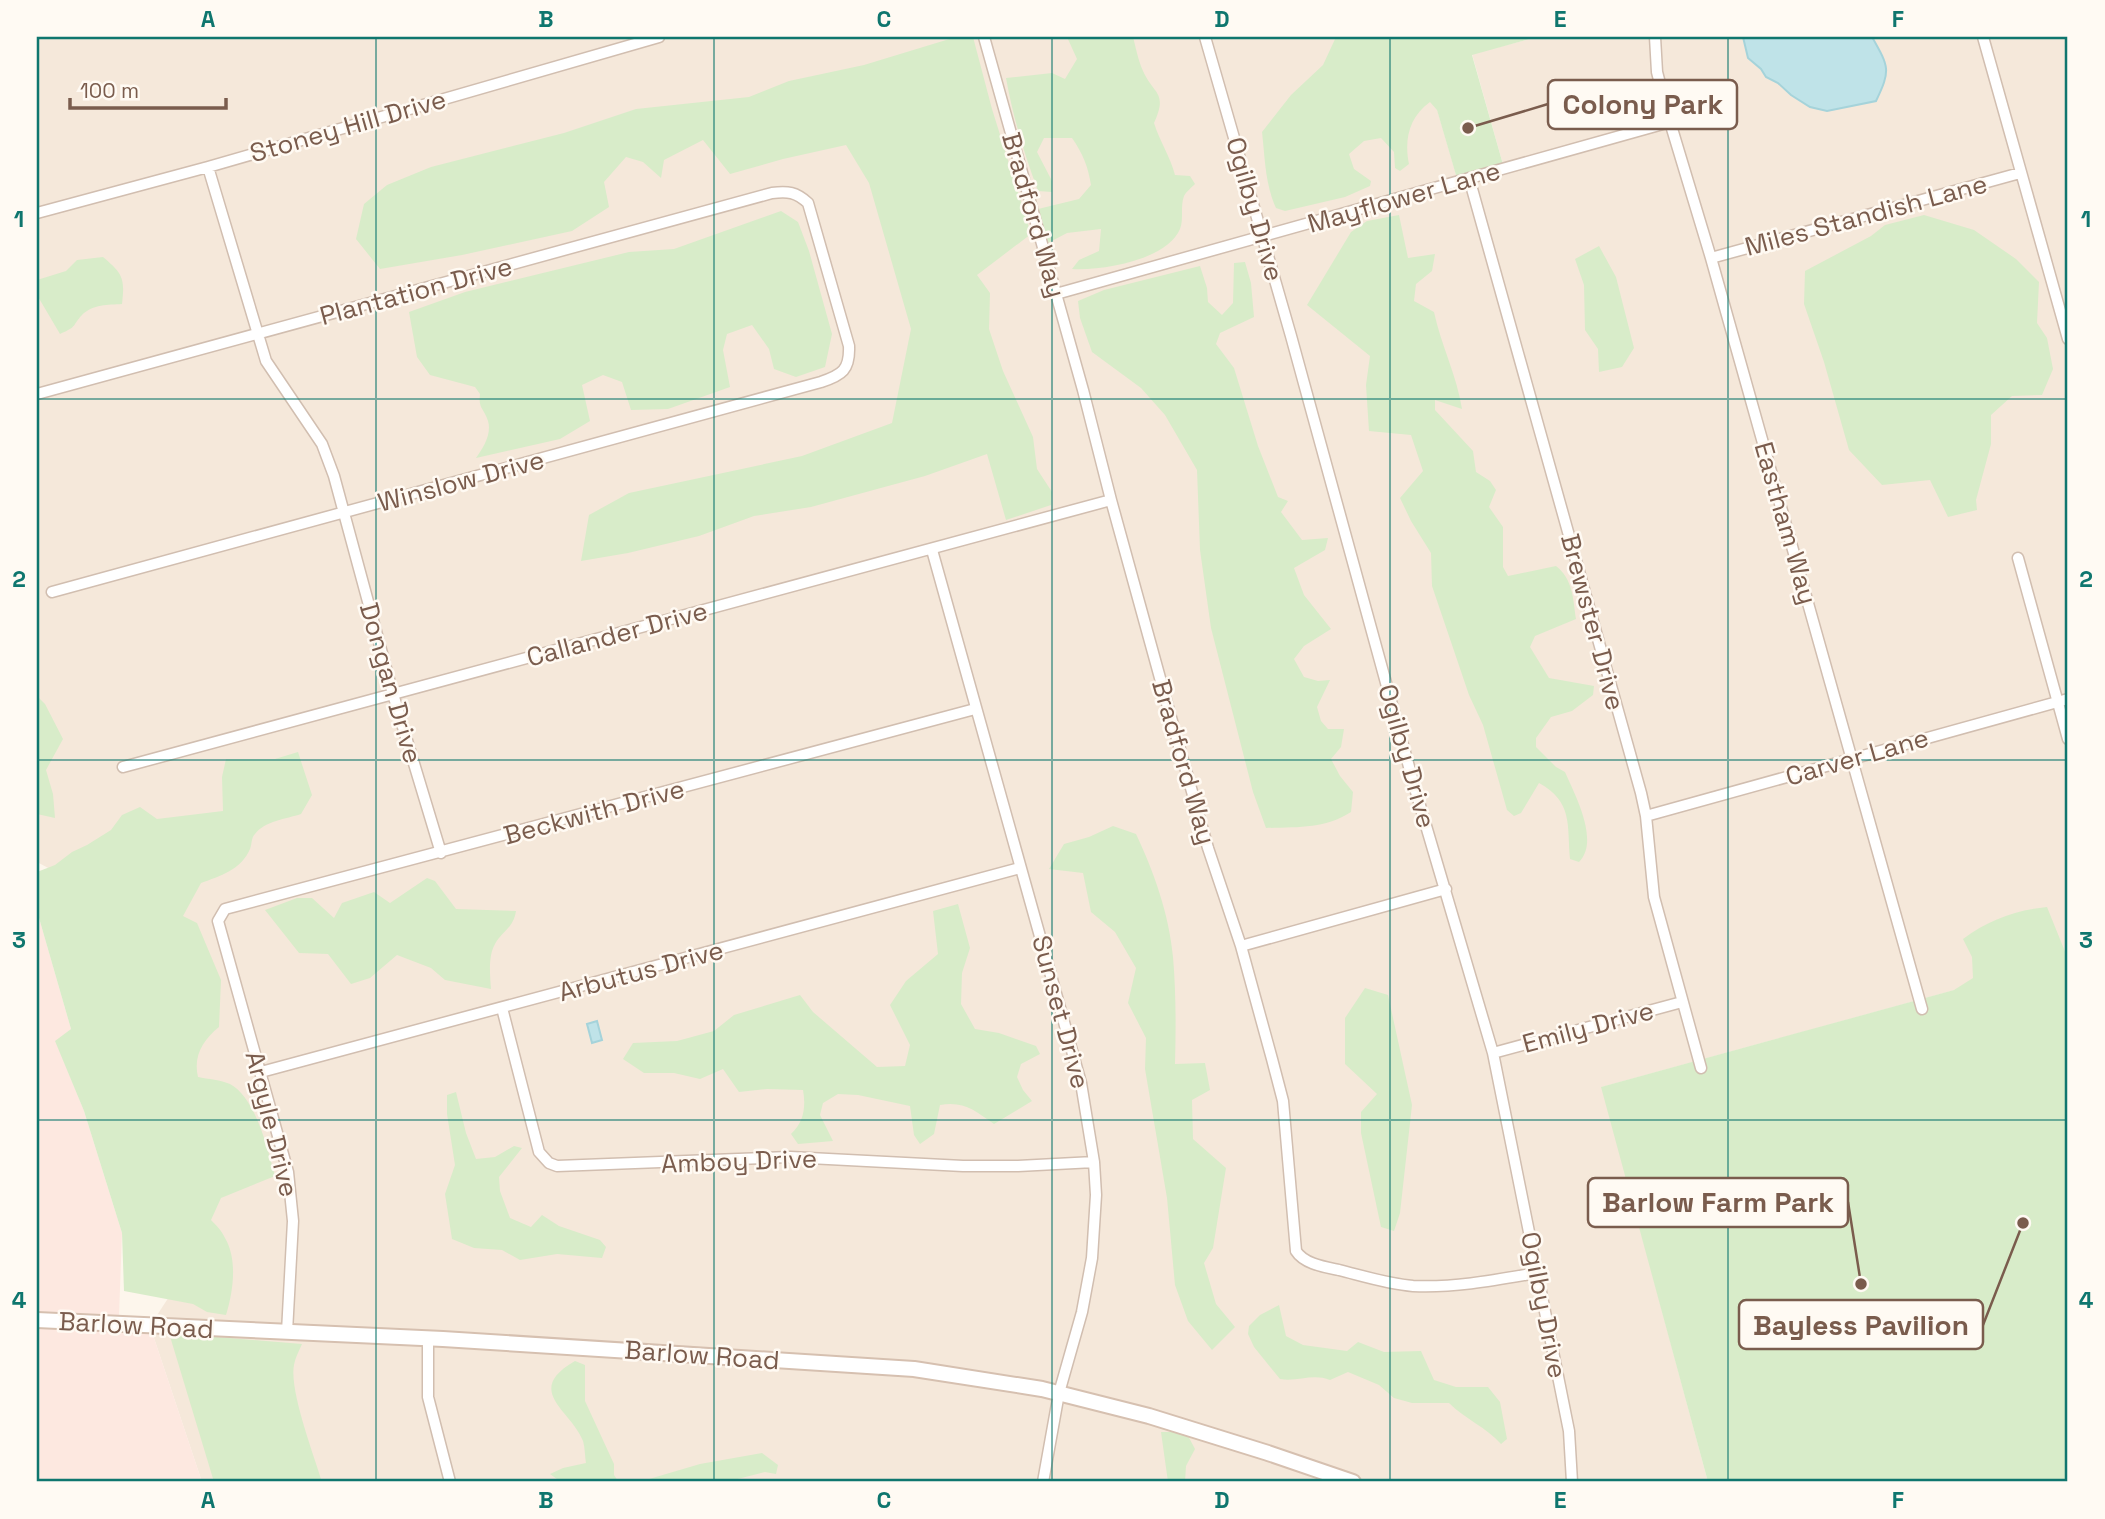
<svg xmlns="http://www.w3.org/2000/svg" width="2105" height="1519" viewBox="0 0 2105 1519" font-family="'Space Grotesk',sans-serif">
	<rect width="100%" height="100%" fill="#fdf6ec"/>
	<!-- residential -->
	<path fill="#f5e8da" d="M 37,37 L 1336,37 L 1351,88 L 1425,68 L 1458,181 L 1504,168 L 1472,54 L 1537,37 L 2068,37 L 2068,959 L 1602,1087 L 1708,1482 L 202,1482 L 150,1326 L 191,1263 L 84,887 L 37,862 Z"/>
	<!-- commercial -->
	<path fill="#fde8e0" d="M 37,911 L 71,1029 L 56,1042 L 84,1111 L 122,1233 L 119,1316 L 37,1318 Z
		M 37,1320 L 150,1326 L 202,1482 L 37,1482 Z"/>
	<!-- green -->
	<path fill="#d8ecc9" d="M 956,37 L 973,37 L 992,109 L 1031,234 L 977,275 L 990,293 L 989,329 L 1003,371 L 1033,437 L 1037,469 L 1052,492 L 1051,505 L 1006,520 L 987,454 L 925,476 L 811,507 L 754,516 L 699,536 L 628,553 L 581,561 L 589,515 L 629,493 L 802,456 L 892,423 L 911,329 L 869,183 L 846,145 L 783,159 L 730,174 L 703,140 L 664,160 L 661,178 L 643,162 L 626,157 L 604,182 L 609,207 L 572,231 L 462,255 L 380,269 L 356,239 L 364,204 L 387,185 L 431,167 L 564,133 L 636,109 L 749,97 L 789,81 L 864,65 Z
		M 1067,37 L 1133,37 C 1136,48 1138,60 1143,71 C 1154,95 1168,92 1154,123 C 1160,142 1170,156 1175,175 L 1190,176 L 1195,184 C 1192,187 1186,192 1184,196 C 1180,206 1184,219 1180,229 C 1167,260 1102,271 1072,269 L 1079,260 L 1099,251 L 1101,229 L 1067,233 L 1046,244 L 1039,222 L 1038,209 L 1079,199 L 1091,185 C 1088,166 1083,154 1072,138 L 1044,138 L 1037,152 L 1052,181 L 1052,192 L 1038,191 C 1024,153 1013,117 1006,78 L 1052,73 L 1065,79 L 1077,59 Z
		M 1336,37 L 1537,37 L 1472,55 L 1504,168 L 1458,182 L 1437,110 L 1430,102 C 1409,117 1404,140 1409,164 L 1400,171 L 1395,168 L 1394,152 L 1381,138 L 1364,141 L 1349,154 L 1354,169 L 1371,181 L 1370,186 L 1345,197 L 1285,211 L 1276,208 C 1265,184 1265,158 1262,132 L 1291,95 L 1323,65 Z
		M 781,211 L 798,222 L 809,251 L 832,334 L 825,367 L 796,377 L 774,369 L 769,349 L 752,325 L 727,334 L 723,350 L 730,387 L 668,409 L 631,410 L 622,382 L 603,375 L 582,385 L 590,421 L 560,439 L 476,458 C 483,448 492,434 488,421 C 484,408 478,409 480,394 L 475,387 L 430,375 L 417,357 L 409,312 L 465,292 L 629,252 L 674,249 Z
		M 1399,215 L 1408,258 L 1435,254 L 1432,271 L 1416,284 L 1414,301 L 1434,312 C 1441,345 1457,376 1462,409 L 1435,400 L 1435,410 L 1473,451 L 1476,472 L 1490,481 L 1496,490 L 1489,507 L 1503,527 L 1503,567 L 1508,576 L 1556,566 C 1573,579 1573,599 1576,619 L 1535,636 L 1530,647 L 1549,678 L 1594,686 L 1593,695 L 1572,711 L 1551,717 L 1536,738 L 1536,747 L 1556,767 L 1565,772 C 1575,795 1600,841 1579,862 L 1570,859 C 1567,824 1573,802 1539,783 L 1521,813 L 1514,816 L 1507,810 L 1483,725 L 1469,695 L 1432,586 L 1431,553 L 1411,521 L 1400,498 L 1423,471 L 1411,435 L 1369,431 L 1366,385 L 1370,356 L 1307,305 L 1351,232 L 1367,221 Z
		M 1924,215 L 1974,230 L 2016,259 L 2039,282 L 2037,323 L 2047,338 L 2053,369 L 2042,395 L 2012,396 L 1991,415 L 1991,444 L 1976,500 L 1977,510 L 1948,517 L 1930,480 L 1882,485 L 1849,450 L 1824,362 L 1804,304 L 1805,271 L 1871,236 L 1885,225 Z
		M 1599,246 L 1616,277 L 1634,348 L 1622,367 L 1599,372 L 1598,349 L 1585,330 L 1584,285 L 1575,259 Z
		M 103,257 C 123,274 125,278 122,304 C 108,305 93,304 82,315 C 71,327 78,326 60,334 L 37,295 L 37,280 L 66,271 L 77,260 Z
		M 1245,262 L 1251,283 L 1254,317 L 1220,333 L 1216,344 L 1234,368 L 1258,446 L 1278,497 L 1288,501 L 1281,512 L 1302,540 L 1328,538 L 1325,550 L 1294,568 L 1304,595 L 1331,629 L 1304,646 L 1294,659 L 1304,677 L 1318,681 L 1330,680 L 1317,707 L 1321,721 L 1328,729 L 1344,729 L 1341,747 L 1331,759 L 1340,776 L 1353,792 L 1351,812 C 1325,829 1297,827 1266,828 L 1253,792 L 1211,628 L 1200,550 L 1197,470 L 1165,415 L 1141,388 L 1092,352 L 1080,318 L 1078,301 L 1104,290 L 1200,266 L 1207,288 L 1208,302 L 1222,315 L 1233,303 L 1234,263 Z
		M 37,696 L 45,704 L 63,739 L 46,770 L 53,794 L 55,818 L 37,814 Z
		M 298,752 L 312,795 L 301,814 C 286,819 265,821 255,834 C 251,838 252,844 250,849 C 241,870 220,876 201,883 L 183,916 L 197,923 L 221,980 L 219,1027 C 203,1040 193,1056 198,1077 C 208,1079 221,1080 230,1084 C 256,1098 268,1150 275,1176 L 221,1198 L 211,1220 C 216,1225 222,1231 225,1238 C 238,1260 233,1292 226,1315 L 207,1312 L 193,1304 L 124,1291 L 122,1233 L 84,1111 L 55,1041 L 71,1029 L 37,911 L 37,872 L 55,865 L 72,852 L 87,845 L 111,830 L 122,815 L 140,807 L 157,819 L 223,811 L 222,777 L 226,759 L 275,759 Z
		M 1113,826 L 1136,834 C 1154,872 1169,914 1173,957 C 1176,992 1176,1028 1175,1064 L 1205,1063 L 1210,1090 L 1192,1100 L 1193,1139 L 1226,1168 L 1213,1248 L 1204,1263 L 1216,1304 L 1235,1327 L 1212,1350 L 1188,1321 L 1175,1285 L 1167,1198 L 1145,1069 L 1146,1038 L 1128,1003 L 1136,968 L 1115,932 L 1091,912 L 1083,873 L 1049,869 L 1064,844 L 1089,837 Z
		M 427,878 L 435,881 L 456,909 L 516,911 C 513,929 503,930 495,944 C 488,956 490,975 491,989 L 445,980 L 431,968 L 397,955 L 370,978 L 351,984 L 328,954 L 299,953 L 265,910 L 297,898 L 312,898 L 334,918 L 342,903 L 374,892 L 390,903 Z
		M 958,904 L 970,948 L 962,973 L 961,1004 L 975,1029 L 999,1033 L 1036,1046 L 1040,1054 L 1021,1064 L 1017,1077 L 1023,1090 L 1032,1101 L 994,1124 C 974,1110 964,1101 940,1105 L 934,1134 L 920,1144 L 914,1135 L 910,1106 L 858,1095 L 838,1094 L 823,1103 L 820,1115 L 833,1141 L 798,1144 L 791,1134 C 804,1122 806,1107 803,1090 L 767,1089 L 739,1092 L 723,1069 L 700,1079 L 674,1073 L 644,1073 L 623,1059 L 633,1043 L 677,1041 L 714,1031 L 734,1015 L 800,995 L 813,1012 L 877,1067 L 905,1066 L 910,1045 L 890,1005 L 906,981 L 938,954 L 933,911 Z
		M 2047,907 L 2068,959 L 2068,1482 L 1708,1482 L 1601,1087 L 1954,990 L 1973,978 L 1972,957 L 1963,939 C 1988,920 2016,910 2047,907 Z
		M 1365,988 L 1388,995 L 1412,1105 L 1400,1213 L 1394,1231 L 1381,1227 L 1361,1133 L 1361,1112 L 1377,1094 L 1345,1064 L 1345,1018 Z
		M 456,1092 L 466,1133 L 476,1159 L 495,1157 L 514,1146 L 522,1148 L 499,1177 L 500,1191 L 510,1218 L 531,1227 L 542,1215 L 559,1226 L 600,1240 L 606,1247 L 602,1258 L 557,1254 L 520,1260 L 502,1250 L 474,1248 L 452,1239 L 445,1194 L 455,1165 L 447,1114 L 447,1095 Z
		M 1279,1305 L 1286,1336 L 1303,1345 L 1347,1351 L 1358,1342 L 1384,1352 L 1421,1351 L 1434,1380 L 1456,1387 L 1488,1387 L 1500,1402 L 1507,1439 L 1501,1444 C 1486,1427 1465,1419 1449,1403 L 1412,1403 L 1394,1398 L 1379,1385 L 1348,1372 L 1330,1380 C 1313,1373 1298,1382 1280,1379 L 1254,1347 L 1248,1334 L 1249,1326 L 1260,1315 Z
		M 169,1333 L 302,1344 C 299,1351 295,1358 294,1365 C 289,1390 314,1455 322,1482 L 214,1482 Z
		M 575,1361 L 585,1365 L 585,1401 L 614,1464 L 614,1475 L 618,1481 L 639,1482 L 700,1464 L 762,1453 L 778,1465 L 776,1474 L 765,1472 L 726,1482 L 561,1482 L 550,1474 L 563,1468 L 586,1463 C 585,1457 585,1448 583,1441 C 571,1410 523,1391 575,1361 Z
		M 1161,1432 L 1186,1432 L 1195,1449 L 1186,1466 L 1185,1482 L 1168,1482 Z"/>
	<!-- water -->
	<path fill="#bfe3e8" stroke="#a5d3da" stroke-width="2" d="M 1743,37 L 1872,37 C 1889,67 1891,70 1876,101 L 1827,111 L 1810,107 L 1791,95 L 1778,83 L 1766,77 L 1761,69 L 1748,58 Z
		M 597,1021 L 602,1040 L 592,1043 L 587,1024 Z"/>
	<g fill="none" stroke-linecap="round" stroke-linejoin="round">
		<defs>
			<path id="street" d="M 984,37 L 1083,390 L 1111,500 L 1168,707 L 1208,848 L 1241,946 L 1272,1059 L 1283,1101 L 1296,1251 C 1304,1264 1325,1267 1339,1270 C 1363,1276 1388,1284 1413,1286 C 1454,1288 1496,1280 1536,1273
				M 1205,37 L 1291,336 L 1414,785 L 1493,1053 L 1569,1431 L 1572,1482
				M 1655,37 L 1657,72 L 1670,122 L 1711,258 L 1922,1009
				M 1983,37 L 2068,339
				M 208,167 L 266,361 L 322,444 L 334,476 L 393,694 L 441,853
				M 1469,178 L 1641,793 L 1646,816 L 1654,897 L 1701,1068
				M 37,213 L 208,167 L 659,37
				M 1711,258 L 2020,173
				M 1056,294 L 1670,122
				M 37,394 L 772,193 C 788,191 796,192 808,203 L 849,346 C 850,370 842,375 821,382 L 52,592
				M 932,550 L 1081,1083 L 1094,1162 L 1096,1195 L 1092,1258 L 1082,1312 L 1059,1393 L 1043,1482
				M 2018,558 L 2068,739
				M 123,767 L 1111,500
				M 1646,816 L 2068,699
				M 1241,946 L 1446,889
				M 502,1008 L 539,1152 L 549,1163 L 557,1166 L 790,1157 L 963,1166 L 1018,1166 L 1094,1162
				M 1493,1053 L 1682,1002
				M 261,1072 L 1020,868
				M 287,1332 L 293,1221 L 288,1172 L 218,921 L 225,909 L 975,709
				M 428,1338 L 428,1397 L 450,1482"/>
			<path id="secondary" d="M 37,1320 L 443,1339 L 914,1369 L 1042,1389 L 1149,1416 L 1268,1453 L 1353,1482"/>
		</defs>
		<!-- street casing -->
		<use href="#street" stroke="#d1beb0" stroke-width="13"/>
		<!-- secondary casing -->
		<use href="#secondary" stroke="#d6c0b0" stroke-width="18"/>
		<!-- street -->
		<use href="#street" stroke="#fff" stroke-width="10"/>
		<!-- secondary -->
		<use href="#secondary" stroke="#fff" stroke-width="14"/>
	</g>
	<!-- grid -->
	<path fill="none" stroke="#0f766e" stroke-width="2" stroke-opacity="0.55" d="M 376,37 L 376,1482M 714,37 L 714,1482M 1052,37 L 1052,1482M 1390,37 L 1390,1482M 1728,37 L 1728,1482M 37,399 L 2068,399M 37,760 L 2068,760M 37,1120 L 2068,1120"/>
	<g text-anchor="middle" stroke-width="5" stroke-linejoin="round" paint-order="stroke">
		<!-- street labels -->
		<g font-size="26" fill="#7a5c4d" stroke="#fffaf3">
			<text transform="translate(348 126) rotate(-16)" y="9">Stoney Hill Drive</text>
			<text transform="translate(1404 197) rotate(-16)" y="9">Mayflower Lane</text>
			<text transform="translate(1255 209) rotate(74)" y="9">Ogilby Drive</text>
			<text transform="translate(1034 215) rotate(74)" y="9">Bradford Way</text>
			<text transform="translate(1866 215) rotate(-15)" y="9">Miles Standish Lane</text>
			<text transform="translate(416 291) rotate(-15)" y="9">Plantation Drive</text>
			<text transform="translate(461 481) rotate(-15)" y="9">Winslow Drive</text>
			<text transform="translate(1786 523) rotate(74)" y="9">Eastham Way</text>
			<text transform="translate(1593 622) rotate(75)" y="9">Brewster Drive</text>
			<text transform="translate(617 634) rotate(-15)" y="9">Callander Drive</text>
			<text transform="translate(391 683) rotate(74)" y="9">Dongan Drive</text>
			<text transform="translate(1407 756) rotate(74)" y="9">Ogilby Drive</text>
			<text transform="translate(1857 757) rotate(-16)" y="9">Carver Lane</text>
			<text transform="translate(1184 762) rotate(74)" y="9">Bradford Way</text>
			<text transform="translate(594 812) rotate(-15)" y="9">Beckwith Drive</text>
			<text transform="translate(641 971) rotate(-15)" y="9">Arbutus Drive</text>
			<text transform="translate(1061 1012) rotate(75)" y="9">Sunset Drive</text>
			<text transform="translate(1588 1027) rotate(-15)" y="9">Emily Drive</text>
			<text transform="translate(272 1124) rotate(76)" y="9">Argyle Drive</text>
			<text transform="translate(739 1161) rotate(-2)" y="9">Amboy Drive</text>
			<text transform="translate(1544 1305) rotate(79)" y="9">Ogilby Drive</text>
			<text transform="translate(136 1325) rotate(3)" y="9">Barlow Road</text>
			<text transform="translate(702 1355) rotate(4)" y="9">Barlow Road</text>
		</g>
	</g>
	<!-- callouts -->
	<path fill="none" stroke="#7a5c4d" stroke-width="2.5" d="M1468 128L1548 104M1861 1284L1848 1202M2023 1223L1983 1325"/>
	<g fill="#7a5c4d" stroke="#fffaf3" stroke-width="2.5">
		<circle cx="1468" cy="128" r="7"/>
		<circle cx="1861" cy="1284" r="7"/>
		<circle cx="2023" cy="1223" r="7"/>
	</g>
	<g fill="#fffaf3" stroke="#7a5c4d" stroke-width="2.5">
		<rect x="1548" y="80" width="189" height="49" rx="7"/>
		<rect x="1588" y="1178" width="260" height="49" rx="7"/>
		<rect x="1739" y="1300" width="244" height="49" rx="7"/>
	</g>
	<g font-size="28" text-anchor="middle" font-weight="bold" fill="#7a5c4d">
		<text x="1643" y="114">Colony Park</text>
		<text x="1718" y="1212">Barlow Farm Park</text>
		<text x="1861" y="1335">Bayless Pavilion</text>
	</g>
	<!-- border -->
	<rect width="2105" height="1519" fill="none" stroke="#fffaf3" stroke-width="77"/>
	<!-- scale -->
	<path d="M70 98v10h156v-10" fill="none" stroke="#7a5c4d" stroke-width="3.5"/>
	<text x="80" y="98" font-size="21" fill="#7a5c4d" stroke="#fffaf3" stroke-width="5" paint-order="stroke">100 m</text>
	<rect x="38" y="38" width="2028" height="1442" fill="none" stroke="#0f766e" stroke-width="2.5"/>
	<g font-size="23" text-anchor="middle" font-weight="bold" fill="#0f766e">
		<text x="208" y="27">A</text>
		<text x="546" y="27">B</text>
		<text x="884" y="27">C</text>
		<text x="1222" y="27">D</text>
		<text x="1560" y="27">E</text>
		<text x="1898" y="27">F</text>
		<text x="19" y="227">1</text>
		<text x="2086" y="227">1</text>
		<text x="19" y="587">2</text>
		<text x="2086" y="587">2</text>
		<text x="19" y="948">3</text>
		<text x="2086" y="948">3</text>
		<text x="19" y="1308">4</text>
		<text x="2086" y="1308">4</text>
		<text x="208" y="1508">A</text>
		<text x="546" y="1508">B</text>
		<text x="884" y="1508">C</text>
		<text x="1222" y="1508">D</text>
		<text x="1560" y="1508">E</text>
		<text x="1898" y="1508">F</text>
	</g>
</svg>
